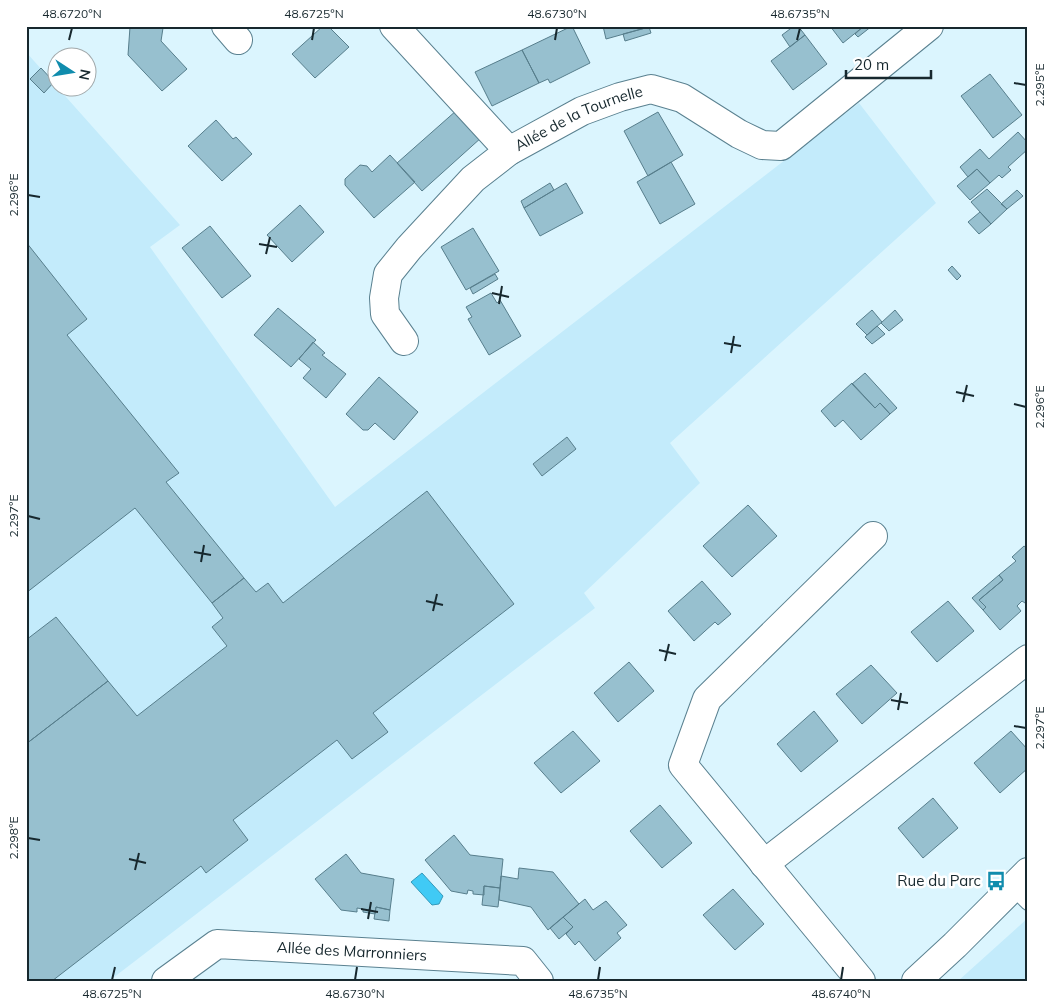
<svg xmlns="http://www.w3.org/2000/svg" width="1054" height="1007" viewBox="0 0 1054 1007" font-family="Mulish,sans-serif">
	<rect width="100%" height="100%" fill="#dbf5fe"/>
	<!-- built -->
	<path fill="#c3ebfb" d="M 26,52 L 180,225 L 150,247 L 335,507 L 859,103 L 936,203 L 670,443 L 700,483 L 584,593 L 595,608 L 109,981 L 26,981 Z
		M 1028,918 L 1028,981 L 958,981 Z"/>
	<!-- water -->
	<path fill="#40caf5" stroke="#3499b9" d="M 422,873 L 443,896 L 439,904 L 432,905 L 411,882 Z"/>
	<!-- building -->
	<path fill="#97c0cf" stroke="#577e8c" d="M 323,26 L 328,26 L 349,47 L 315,78 L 292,54 Z
		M 572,26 L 590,63 L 550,83 L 548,79 L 539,83 L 522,50 Z
		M 603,26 L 648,26 L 649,27 L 606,39 Z
		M 794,26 L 798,26 L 805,35 L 790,47 L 782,35 Z
		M 830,26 L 864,26 L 843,43 Z
		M 864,26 L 872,26 L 858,37 L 855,34 Z
		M 130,27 L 163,28 L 161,41 L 187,69 L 162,91 L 128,55 Z
		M 649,27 L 651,33 L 625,41 L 623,34 Z
		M 805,35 L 827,64 L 793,90 L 771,61 Z
		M 522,50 L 539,83 L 492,106 L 475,72 Z
		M 41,68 L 54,82 L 44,93 L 30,79 Z
		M 990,74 L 1022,115 L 993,138 L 961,96 Z
		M 457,110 L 482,137 L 422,191 L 397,163 Z
		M 658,112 L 683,155 L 648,176 L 624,131 Z
		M 216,120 L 233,139 L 236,137 L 252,154 L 222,181 L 188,146 Z
		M 1018,132 L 1028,143 L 1028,149 L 1008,167 L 1011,170 L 1002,178 L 999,175 L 990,183 L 977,169 L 968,177 L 960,167 L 980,149 L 989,159 Z
		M 390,155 L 415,182 L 374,218 L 345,185 L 345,179 L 360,165 L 367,166 L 372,172 Z
		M 671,162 L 695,204 L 660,224 L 637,182 Z
		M 977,169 L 990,183 L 970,200 L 957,186 Z
		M 550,183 L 554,190 L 524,208 L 521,201 Z
		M 566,183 L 583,213 L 540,236 L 524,208 Z
		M 987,189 L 1007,209 L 991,224 L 971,202 Z
		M 1017,190 L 1023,196 L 1007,209 L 1001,204 Z
		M 300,205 L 324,232 L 292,262 L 267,235 Z
		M 980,212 L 991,224 L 979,234 L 968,222 Z
		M 210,226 L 251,276 L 222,298 L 182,248 Z
		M 473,228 L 499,271 L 466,290 L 441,247 Z
		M 26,242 L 87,319 L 67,335 L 179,473 L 166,482 L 244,578 L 212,603 L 135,508 L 26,593 Z
		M 952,266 L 961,276 L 957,280 L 948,270 Z
		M 495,274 L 498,279 L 473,294 L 470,288 Z
		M 491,293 L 497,303 L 500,300 L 521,336 L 489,355 L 468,319 L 472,317 L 466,307 Z
		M 278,308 L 316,340 L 291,367 L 254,335 Z
		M 872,310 L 882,322 L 867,335 L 856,324 Z
		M 895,310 L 903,320 L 889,331 L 881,323 Z
		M 877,326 L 885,334 L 872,344 L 865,337 Z
		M 313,342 L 325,353 L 322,355 L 346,374 L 326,398 L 303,378 L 311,369 L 299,359 Z
		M 865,373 L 897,408 L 890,414 L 880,403 L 875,408 L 852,384 Z
		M 379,377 L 418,412 L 394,440 L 375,423 L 368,430 L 363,430 L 346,414 Z
		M 852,383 L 875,408 L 880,403 L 890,414 L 861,440 L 843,420 L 835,427 L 821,411 Z
		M 567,437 L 576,449 L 542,476 L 533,464 Z
		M 427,491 L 514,604 L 373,713 L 388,732 L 352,759 L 337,740 L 233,820 L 248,840 L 206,873 L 201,866 L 52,981 L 26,981 L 26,744 L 108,681 L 137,716 L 227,646 L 212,627 L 223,618 L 212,603 L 244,578 L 256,592 L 268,583 L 283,603 Z
		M 748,505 L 777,536 L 732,577 L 703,546 Z
		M 1024,546 L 1028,549 L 1028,605 L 1022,601 L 1017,606 L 1021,611 L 1000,630 L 983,610 L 986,607 L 979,600 L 1003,580 L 999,575 L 1016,561 L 1012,557 Z
		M 999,575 L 1003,580 L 979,600 L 986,607 L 983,610 L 972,598 Z
		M 702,581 L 731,614 L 718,625 L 715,622 L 694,641 L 668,611 Z
		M 948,601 L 974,631 L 937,662 L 911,632 Z
		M 56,617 L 108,681 L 26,744 L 26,640 Z
		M 629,662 L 654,691 L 618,722 L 594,693 Z
		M 871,665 L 897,693 L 862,724 L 836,694 Z
		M 814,711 L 838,741 L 801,772 L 777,744 Z
		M 573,731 L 600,761 L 561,793 L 534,763 Z
		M 1011,731 L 1028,750 L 1028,768 L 1000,793 L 974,763 Z
		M 933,798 L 958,828 L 923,858 L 898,828 Z
		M 660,805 L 692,843 L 662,868 L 630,831 Z
		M 454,835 L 470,855 L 503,859 L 500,888 L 484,886 L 484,895 L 473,894 L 473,891 L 468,890 L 467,894 L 451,891 L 425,860 Z
		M 346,854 L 361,873 L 394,879 L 390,910 L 376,907 L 375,914 L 363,912 L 363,909 L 357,908 L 357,912 L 341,910 L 315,879 Z
		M 519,868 L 553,872 L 579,904 L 548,930 L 531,907 L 499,900 L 501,876 L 518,879 Z
		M 484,886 L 500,888 L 498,907 L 482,905 Z
		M 733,889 L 764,924 L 735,950 L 703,915 Z
		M 585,899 L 593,910 L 606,901 L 627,925 L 617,933 L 621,938 L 595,961 L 579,941 L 575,945 L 566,934 L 573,927 L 563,917 Z
		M 376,907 L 390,910 L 389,921 L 374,919 Z
		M 563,917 L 573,927 L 559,939 L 550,928 Z"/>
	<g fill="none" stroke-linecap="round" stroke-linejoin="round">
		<defs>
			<path id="service" d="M 1013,888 L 1028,903"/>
			<g id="minor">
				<path d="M 226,26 L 238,40"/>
				<path d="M 394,26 L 509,151"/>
				<path id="s1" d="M 404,341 L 385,314 L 384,298 L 388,274 L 409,248 L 473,179 L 509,151 L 582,111 L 620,97 L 651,89 L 682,98 L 739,134 L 762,145 L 781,146 L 929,26"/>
				<path d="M 764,864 L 1028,659"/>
				<path id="s2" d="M 166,981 L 217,944 L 523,961 L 539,981"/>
				<path d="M 861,981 L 683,765 L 707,699 L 873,536"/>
				<path d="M 916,981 L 955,945 L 1028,872"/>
			</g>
		</defs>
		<!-- service casing -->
		<use href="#service" stroke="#5a8190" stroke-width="16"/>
		<!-- minor casing -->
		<use href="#minor" stroke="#5a8190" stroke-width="30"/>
		<!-- service -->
		<use href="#service" stroke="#fff" stroke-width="14"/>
		<!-- minor -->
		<use href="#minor" stroke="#fff" stroke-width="28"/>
	</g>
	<!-- ticks -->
	<path fill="none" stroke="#17282e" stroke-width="2" d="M 69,40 L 72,28M 312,40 L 314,28M 555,40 L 557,28M 797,40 L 800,28M 1014,83 L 1026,85M 28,195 L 40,197M 259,244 L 277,247M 266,254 L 270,237M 492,293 L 509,297M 499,304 L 502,286M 724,343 L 741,346M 731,353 L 734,336M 956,392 L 974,396M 963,402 L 967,385M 1014,404 L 1026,407M 28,516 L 40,519M 194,552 L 211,555M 201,562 L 204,545M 426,601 L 443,605M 433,611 L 437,594M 659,650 L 676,654M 665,661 L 669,644M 891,700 L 908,703M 898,710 L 901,693M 1014,726 L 1026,728M 28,838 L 40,840M 129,859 L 146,863M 135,870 L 139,853M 361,909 L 378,912M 368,919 L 371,902M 112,980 L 115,967M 355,980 L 357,967M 598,980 L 600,967M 841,980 L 843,967"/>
	<!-- icons -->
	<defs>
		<symbol id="bus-bare" viewBox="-9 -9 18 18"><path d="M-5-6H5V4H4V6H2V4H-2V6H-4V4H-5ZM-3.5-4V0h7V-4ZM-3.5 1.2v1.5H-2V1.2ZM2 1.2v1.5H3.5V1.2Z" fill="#108cad" stroke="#fff" stroke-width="2.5" paint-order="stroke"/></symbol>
	</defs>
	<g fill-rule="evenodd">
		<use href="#bus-bare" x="982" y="867" width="28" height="28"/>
	</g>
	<g text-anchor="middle" stroke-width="5" stroke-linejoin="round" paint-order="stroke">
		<!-- street labels -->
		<g font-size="15" fill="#17282e" stroke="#fff">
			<text dy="5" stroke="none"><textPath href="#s1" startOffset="324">Allée de la Tournelle</textPath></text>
			<text dy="5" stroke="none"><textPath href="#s2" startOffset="198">Allée des Marronniers</textPath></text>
		</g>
		<!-- poi labels -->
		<g font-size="15" fill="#17282e" stroke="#fff" text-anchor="end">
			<text x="981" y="886">Rue du Parc</text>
		</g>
	</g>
	<!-- border -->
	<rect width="1054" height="1007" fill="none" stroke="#ffffff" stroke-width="55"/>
	<!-- north arrow -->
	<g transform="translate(72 72) rotate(102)"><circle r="24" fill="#ffffff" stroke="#a2a9ab"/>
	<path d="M0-4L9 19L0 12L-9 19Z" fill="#108cad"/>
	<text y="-8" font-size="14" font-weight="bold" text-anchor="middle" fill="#17282e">N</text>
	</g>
	<!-- scale -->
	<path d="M846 70v8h85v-8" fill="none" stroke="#17282e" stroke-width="2.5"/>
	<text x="854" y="70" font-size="15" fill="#17282e" stroke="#ffffff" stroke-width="4" paint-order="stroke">20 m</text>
	<rect x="28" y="28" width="998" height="952" fill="none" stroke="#17282e" stroke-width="2"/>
	<g font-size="12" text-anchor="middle" fill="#17282e">
		<text x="72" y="18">48.6720°N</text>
		<text x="314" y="18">48.6725°N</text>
		<text x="557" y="18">48.6730°N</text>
		<text x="800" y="18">48.6735°N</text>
		<text transform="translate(1040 85) rotate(-90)" y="4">2.295°E</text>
		<text transform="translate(14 195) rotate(-90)" y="4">2.296°E</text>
		<text transform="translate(1040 407) rotate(-90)" y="4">2.296°E</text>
		<text transform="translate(14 516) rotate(-90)" y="4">2.297°E</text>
		<text transform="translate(1040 728) rotate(-90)" y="4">2.297°E</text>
		<text transform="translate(14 838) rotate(-90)" y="4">2.298°E</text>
		<text x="112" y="998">48.6725°N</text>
		<text x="355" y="998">48.6730°N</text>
		<text x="598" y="998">48.6735°N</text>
		<text x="841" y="998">48.6740°N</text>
	</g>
</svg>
